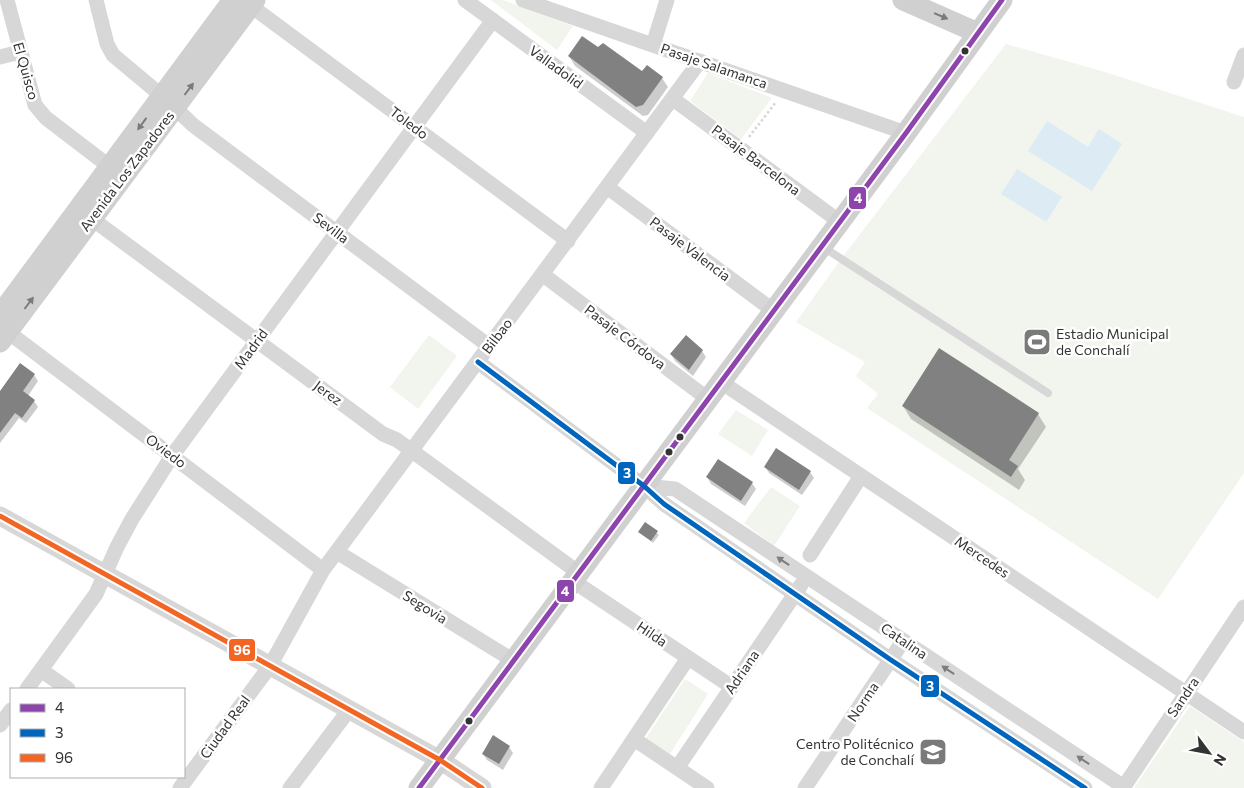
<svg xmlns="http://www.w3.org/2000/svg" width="1244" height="788" viewBox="0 0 1244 788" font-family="Commissioner,sans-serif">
	<rect width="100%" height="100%" fill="#fff"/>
	<!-- green -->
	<path fill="#f1f5ed" d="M 491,0 L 503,0 L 573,26 L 557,50 Z
		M 1006,44 L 1105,72 L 1244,117 L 1244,473 L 1158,599 L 867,408 L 878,394 L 856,376 L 865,362 L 796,322 L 841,259 Z
		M 708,73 L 772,98 L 741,139 L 690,101 Z
		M 429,335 L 457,356 L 418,409 L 390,387 Z
		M 736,410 L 768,430 L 752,456 L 718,434 Z
		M 771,487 L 800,506 L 774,546 L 744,523 Z
		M 685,679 L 708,694 L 670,754 L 646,738 Z
		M 1190,706 L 1244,742 L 1244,788 L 1134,788 Z"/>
	<!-- water -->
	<path fill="#dcebf4" d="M 1047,121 L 1088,147 L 1099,129 L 1122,144 L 1092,191 L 1028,151 Z
		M 1017,169 L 1062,197 L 1046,222 L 1001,194 Z"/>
	<!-- shadow -->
	<path fill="#0003" d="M 598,49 L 643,73 L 662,78 L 668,87 L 648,115 L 643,116 L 575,66 L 569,56 Z
		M 702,351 L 706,357 L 693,376 L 675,361 L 671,354 Z
		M 20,365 L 34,375 L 38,381 L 28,396 L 34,401 L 38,407 L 26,423 L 19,418 L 0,443 L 0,393 Z
		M 903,406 L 1038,414 L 1046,427 L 1018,469 L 1025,480 L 1019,490 L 911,419 Z
		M 765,467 L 810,472 L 814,478 L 802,495 L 769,473 Z
		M 707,477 L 752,483 L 756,489 L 745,506 L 711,484 Z
		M 646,523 L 659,535 L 653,543 L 640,532 Z
		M 509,747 L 513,753 L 503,770 L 487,760 L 483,754 Z"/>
	<!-- building -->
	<path fill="#818181" d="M 582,36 L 598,47 L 603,43 L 642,71 L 647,65 L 663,77 L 643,105 L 636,107 L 568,56 Z
		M 686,335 L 703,350 L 689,370 L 670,354 Z
		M 939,348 L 1039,413 L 1009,460 L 1018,466 L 1011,477 L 902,406 Z
		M 20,363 L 35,374 L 23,391 L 35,400 L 22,418 L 15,413 L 0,433 L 0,391 Z
		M 776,448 L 811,471 L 799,490 L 764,467 Z
		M 718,459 L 753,482 L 741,501 L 706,477 Z
		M 645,522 L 658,531 L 651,541 L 638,532 Z
		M 493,735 L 510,746 L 499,764 L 482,754 Z"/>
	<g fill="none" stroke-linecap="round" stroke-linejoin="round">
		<!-- path -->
		<path stroke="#d6d6d6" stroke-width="2.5" stroke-dasharray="2.5 2.5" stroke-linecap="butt" d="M 749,137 L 776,102"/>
		<!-- service -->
		<path stroke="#d7d7d7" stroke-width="8" d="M 823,247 L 1048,393"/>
		<!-- minor -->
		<path stroke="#d7d7d7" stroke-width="15" d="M 7,0 L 35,105 L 46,118 L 110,167
			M 96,0 L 107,44 L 113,55 L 162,96
			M 465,0 L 647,133
			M 523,0 L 906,133
			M 251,6 L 568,241
			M 653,45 L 667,0
			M 0,57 L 20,52
			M 1234,82 L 1244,55
			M 673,99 L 840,222
			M 175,108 L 193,125 L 489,346
			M 607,187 L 774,311
			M 84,213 L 383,434 L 397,440 L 579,573
			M 542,274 L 708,399
			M 8,332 L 323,570
			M 478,362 L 644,486 L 664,504 L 891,660 L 1085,788
			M 721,382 L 1244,732
			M 644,486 L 675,489 L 1124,787
			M 337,552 L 514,661
			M 810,555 L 861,476
			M 573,581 L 732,687
			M 41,670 L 68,689
			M 27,689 L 96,594 L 117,547 L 132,519 L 172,456 L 493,20
			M 0,725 L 11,710
			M 634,739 L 707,788
			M 677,768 L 801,585
			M 180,788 L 270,666 L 323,570 L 700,61
			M 290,788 L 349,710
			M 601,788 L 688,658
			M 805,788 L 903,641
			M 1123,788 L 1244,607"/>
		<!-- tertiary -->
		<path stroke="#d7d7d7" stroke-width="19" d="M 0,516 L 440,760 L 482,788"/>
		<!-- secondary -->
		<path stroke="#d0d0d0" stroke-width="21" d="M 903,0 L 978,33
			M 0,315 L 233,0
			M 0,342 L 255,0
			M 419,788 L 906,133 L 1002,0"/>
		<defs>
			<path id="bus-1" d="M 419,788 L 906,133 L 1002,0"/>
			<path id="bus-2" d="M 478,362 L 644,486 L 664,504 L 891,660 L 1085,788"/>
			<path id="bus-3" d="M 0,516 L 440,760 L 482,788"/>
		</defs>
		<!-- bus-1 casing -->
		<use href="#bus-1" stroke="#fff" stroke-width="9"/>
		<!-- bus-2 casing -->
		<use href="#bus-2" stroke="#fff" stroke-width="9"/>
		<!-- bus-3 casing -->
		<use href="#bus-3" stroke="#fff" stroke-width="9"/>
		<!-- bus-1 -->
		<use href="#bus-1" stroke="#8e44ad" stroke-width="5"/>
		<!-- bus-2 -->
		<use href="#bus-2" stroke="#0065bd" stroke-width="5"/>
		<!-- bus-3 -->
		<use href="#bus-3" stroke="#f26522" stroke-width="5"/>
	</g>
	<!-- one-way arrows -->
	<defs><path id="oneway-solid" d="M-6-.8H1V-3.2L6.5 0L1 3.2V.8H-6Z" transform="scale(1.25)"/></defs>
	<g fill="#7a7a7a">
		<use href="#oneway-solid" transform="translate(941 16) rotate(23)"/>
		<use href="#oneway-solid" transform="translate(189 89) rotate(-53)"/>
		<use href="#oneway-solid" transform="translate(142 124) rotate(126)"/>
		<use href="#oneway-solid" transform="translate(29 303) rotate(-53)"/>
	</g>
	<g fill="#7d7d7d">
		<use href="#oneway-solid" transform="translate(783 561) rotate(-146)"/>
		<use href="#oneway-solid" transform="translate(948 670) rotate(-146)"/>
		<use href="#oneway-solid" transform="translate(1083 760) rotate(-146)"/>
	</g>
	<!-- icons -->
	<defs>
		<symbol id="stadium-square" viewBox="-11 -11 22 22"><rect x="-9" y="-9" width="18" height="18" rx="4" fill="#7a7a7a" stroke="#fff"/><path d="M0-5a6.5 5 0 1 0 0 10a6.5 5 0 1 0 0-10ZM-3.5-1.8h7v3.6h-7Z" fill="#fff"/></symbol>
		<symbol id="school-square" viewBox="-11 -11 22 22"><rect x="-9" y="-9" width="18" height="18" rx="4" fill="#7a7a7a" stroke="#fff"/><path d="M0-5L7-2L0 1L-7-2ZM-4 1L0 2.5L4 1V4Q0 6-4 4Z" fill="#fff"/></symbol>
	</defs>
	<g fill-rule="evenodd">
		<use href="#stadium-square" x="1021" y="326" width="32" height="32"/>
		<use href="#school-square" x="917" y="736" width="32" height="32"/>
	</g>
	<!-- markers -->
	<g fill="#333" stroke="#fff" stroke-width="2">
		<circle cx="965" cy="51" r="4.5"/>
		<circle cx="680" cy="437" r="4.5"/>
		<circle cx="669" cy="452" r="4.5"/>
		<circle cx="469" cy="721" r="4.5"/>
	</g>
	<g text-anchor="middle" stroke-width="5" stroke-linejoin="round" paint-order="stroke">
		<!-- street labels -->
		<g font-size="14" fill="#333" stroke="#fff">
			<text transform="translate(714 66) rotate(19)" y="5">Pasaje Salamanca</text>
			<text transform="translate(556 67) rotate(36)" y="5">Valladolid</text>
			<text transform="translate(26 71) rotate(74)" y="5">El Quisco</text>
			<text transform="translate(409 123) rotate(37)" y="5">Toledo</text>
			<text transform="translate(756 160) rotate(37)" y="5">Pasaje Barcelona</text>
			<text transform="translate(127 171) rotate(-53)" y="5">Avenida Los Zapadores</text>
			<text transform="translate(331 228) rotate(37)" y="5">Sevilla</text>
			<text transform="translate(690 249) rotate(37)" y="5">Pasaje Valencia</text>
			<text transform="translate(497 336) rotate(-53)" y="5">Bilbao</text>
			<text transform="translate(625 337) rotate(37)" y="5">Pasaje Córdova</text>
			<text transform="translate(251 349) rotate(-54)" y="5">Madrid</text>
			<text transform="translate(328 393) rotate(36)" y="5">Jerez</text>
			<text transform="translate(166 451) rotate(37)" y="5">Oviedo</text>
			<text transform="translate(982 557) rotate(34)" y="5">Mercedes</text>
			<text transform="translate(425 607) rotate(32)" y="5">Segovia</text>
			<text transform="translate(652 634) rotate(34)" y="5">Hilda</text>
			<text transform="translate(904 641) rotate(34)" y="5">Catalina</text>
			<text transform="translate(742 672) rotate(-56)" y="5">Adriana</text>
			<text transform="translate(1183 697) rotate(-56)" y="5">Sandra</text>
			<text transform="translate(863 702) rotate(-56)" y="5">Norma</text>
			<text transform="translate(225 727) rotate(-54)" y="5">Ciudad Real</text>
		</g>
		<!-- poi labels -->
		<g font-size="14" fill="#333" stroke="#fff" text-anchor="start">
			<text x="1056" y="339">Estadio Municipal<tspan x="1056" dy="16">de Conchalí</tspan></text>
			<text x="914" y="749" text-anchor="end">Centro Politécnico<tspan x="914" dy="16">de Conchalí</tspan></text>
		</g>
	</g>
	<g stroke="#fff" stroke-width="2">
		<rect x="848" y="186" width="19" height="24" rx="5" fill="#8e44ad"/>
		<rect x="617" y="461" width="19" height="24" rx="5" fill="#0065bd"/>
		<rect x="556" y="579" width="19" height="24" rx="5" fill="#8e44ad"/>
		<rect x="228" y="638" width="28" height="24" rx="5" fill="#f26522"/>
		<rect x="920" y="674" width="20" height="24" rx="5" fill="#0065bd"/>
	</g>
	<g font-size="14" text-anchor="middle" font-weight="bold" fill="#fff">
		<text x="858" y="203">4</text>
		<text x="627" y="478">3</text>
		<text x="565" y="596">4</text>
		<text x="242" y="655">96</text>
		<text x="930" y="691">3</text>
	</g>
	<!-- legend -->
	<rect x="10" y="688" width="175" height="90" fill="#ffffff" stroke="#adadad"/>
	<rect x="20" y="704" width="25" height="8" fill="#8e44ad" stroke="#adadad"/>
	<text x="55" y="713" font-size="15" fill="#333333">4</text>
	<rect x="20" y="729" width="25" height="8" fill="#0065bd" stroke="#adadad"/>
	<text x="55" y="738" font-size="15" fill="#333333">3</text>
	<rect x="20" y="754" width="25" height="8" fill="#f26522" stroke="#adadad"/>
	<text x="55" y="763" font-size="15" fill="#333333">96</text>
	<!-- north arrow -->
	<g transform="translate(1209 753) rotate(122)" stroke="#ffffff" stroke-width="4" paint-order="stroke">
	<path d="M0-4L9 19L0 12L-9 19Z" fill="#333333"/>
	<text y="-8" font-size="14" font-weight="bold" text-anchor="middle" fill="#333333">N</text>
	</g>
</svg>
